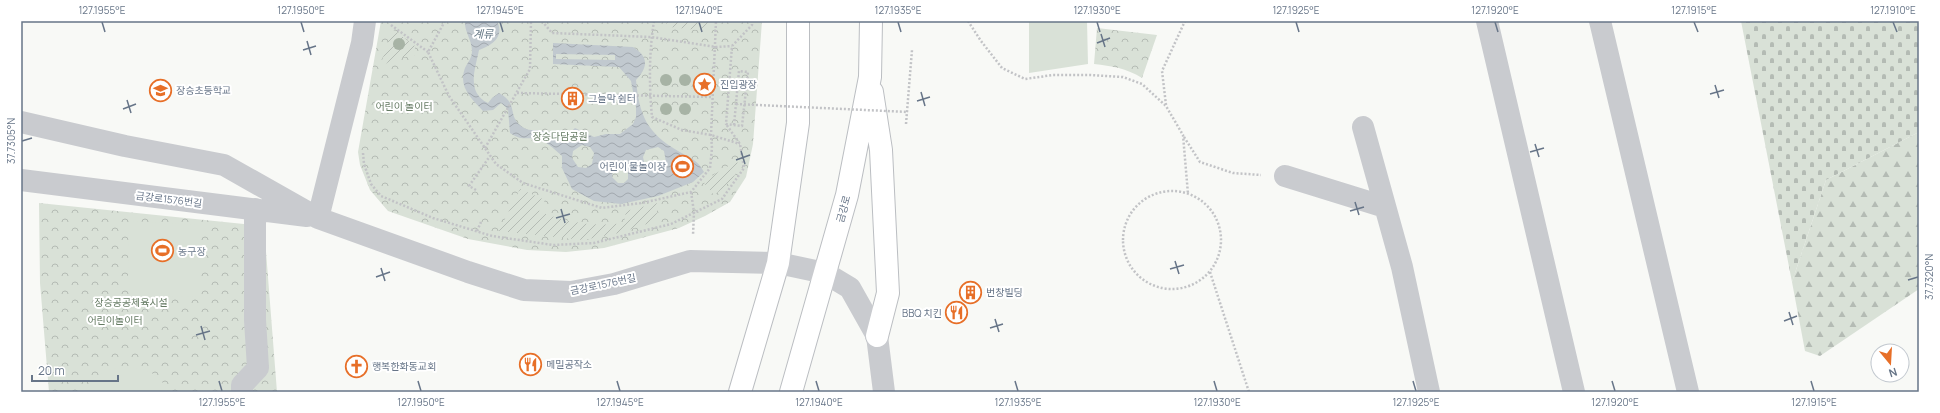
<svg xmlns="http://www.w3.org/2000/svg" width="1940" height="413" viewBox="0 0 1940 413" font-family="Manrope,'Noto Sans KR',sans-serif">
	<defs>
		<pattern id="forest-firs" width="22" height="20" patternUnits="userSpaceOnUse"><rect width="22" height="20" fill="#d9e1d7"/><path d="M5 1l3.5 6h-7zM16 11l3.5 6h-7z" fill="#b4bbb4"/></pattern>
		<pattern id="cemetery-stones" width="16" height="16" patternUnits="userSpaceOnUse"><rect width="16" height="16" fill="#d9e1d7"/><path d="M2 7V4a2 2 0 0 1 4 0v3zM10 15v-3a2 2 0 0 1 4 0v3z" fill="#b4bbb4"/></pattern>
		<pattern id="park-crowns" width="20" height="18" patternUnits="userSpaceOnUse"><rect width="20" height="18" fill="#d9e1d7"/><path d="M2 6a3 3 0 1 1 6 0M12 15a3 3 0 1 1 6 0" fill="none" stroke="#b4bbb4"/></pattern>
		<pattern id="garden-furrows" width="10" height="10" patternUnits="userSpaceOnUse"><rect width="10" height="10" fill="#d9e1d7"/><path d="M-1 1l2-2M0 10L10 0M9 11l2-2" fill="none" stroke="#b4bbb4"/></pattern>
		<pattern id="water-waves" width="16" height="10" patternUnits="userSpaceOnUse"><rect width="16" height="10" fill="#c1c9cf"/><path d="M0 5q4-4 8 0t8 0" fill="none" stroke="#a1a8ae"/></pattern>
	</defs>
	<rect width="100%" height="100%" fill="#f8f9f6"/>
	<!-- forest -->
	<path fill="url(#forest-firs)" d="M 1919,132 L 1919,289 L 1820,356 L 1805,351 L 1792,282 L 1826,180 Z"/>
	<!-- cemetery -->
	<path fill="url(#cemetery-stones)" d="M 1741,21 L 1919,21 L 1919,132 L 1826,180 L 1792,282 Z"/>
	<!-- park -->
	<path fill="url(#park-crowns)" d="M 381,21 L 762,21 L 753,144 L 746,177 L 730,202 L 705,216 L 679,228 L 604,248 L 566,252 L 527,250 L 468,239 L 388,211 L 370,190 L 360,165 L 358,152 Z
		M 1097,28 L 1157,35 L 1142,78 C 1126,68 1112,66 1094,64 Z
		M 39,203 L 264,226 L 277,392 L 49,392 L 40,283 Z"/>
	<!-- garden -->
	<path fill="url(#garden-furrows)" d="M 664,21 L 710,21 L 709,27 L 697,30 L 670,27 Z
		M 392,29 L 415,46 L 415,55 L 394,59 L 380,67 Z
		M 737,161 C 742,174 725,186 716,194 L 713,194 L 704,183 L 708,178 Z
		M 520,189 L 545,200 L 539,211 C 566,223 595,227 624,223 L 626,211 L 658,203 L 656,221 L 619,233 L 583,240 L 499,231 Z"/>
	<!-- pitch -->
	<path fill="#d9e1d7" d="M 1029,21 L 1087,21 L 1088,64 L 1029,73 Z
		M 129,221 L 199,225 L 199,296 L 131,297 L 128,277 Z
		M 126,367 C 145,368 160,373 168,392 L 85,392 C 94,374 106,368 126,367 Z"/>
	<!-- water -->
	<path fill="url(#water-waves)" fill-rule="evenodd" d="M 465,21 L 497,21 C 505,37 492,45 479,50 C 475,70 466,92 488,103 L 492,98 L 499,93 C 519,104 507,115 521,126 C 528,132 534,129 542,131 C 549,132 556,136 563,139 L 575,128 L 594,137 L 606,134 L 620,134 L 633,124 L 636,117 L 636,107 L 631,81 L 619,67 L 553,64 L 553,43 L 633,47 C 649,57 648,67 636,80 C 639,115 647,133 678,151 C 689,157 698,160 704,172 L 693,182 L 658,196 L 621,204 L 594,201 L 572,189 L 562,168 L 562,156 C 555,150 546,140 536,139 C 524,137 522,141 510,133 L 508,109 L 501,103 L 493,110 L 483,111 C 471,98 458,87 465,68 C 468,62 472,58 472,51 C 472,40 464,31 465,21 ZM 556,54 L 615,55 L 615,60 L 556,59 ZM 582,145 L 590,147 L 594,153 L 592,164 L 586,168 L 578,167 L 572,158 L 573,151 ZM 658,147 L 664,151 L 666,162 L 659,170 L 651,170 L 645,166 L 643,157 L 646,150 ZM 618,166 L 624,166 L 628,170 L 628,179 L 624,183 L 618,183 L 612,177 L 613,169 Z"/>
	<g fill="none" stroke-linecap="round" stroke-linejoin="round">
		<defs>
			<path id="major" d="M 872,92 L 881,150 L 888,293 L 877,336
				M 740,392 L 778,263 L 798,123 L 798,21
				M 791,392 L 847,195 L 870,77 L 871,21"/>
		</defs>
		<!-- major casing -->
		<use href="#major" stroke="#bbbec2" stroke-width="24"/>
		<!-- path -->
		<path stroke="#c2c3c6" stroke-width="2.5" stroke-dasharray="2 2" stroke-linecap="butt" d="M 445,21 L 428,52 L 449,96 L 496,164 L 523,183 L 602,208 L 642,203 L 691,192 L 710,168 L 712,148 L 711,135 L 716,21
			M 542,21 L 552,33 L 651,37 L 716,47 L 732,46
			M 654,21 C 649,52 649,85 652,117 L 682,130 L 711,135 L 740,144
			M 968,21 L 981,41 L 1002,68 L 1025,79 L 1053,75 L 1090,75 L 1123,77 L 1142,84 L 1166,106 L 1183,135 L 1188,194
			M 391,25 L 428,52
			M 517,93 L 713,97
			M 1166,105 L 1162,71 L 1185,21
			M 906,124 L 912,50
			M 734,125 L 739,71 L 748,72 L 742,126 L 726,124 L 732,46 L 752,25 L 752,21
			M 1184,137 L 1200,162 L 1233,173 L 1261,175
			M 485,148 L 530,69 L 531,21
			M 363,153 L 364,164 L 371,184 L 381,196 L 433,218 L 492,236 L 553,245 L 594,243 L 671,224 L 722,199 L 744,168 L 740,144 L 726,124
			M 476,190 L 469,186 L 490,156
			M1123 240a49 49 0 1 1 98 0a49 49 0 1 1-98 0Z
			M 691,192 L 694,212 L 693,235
			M 477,231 L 481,222
			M 1210,272 L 1249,392"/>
		<!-- minor -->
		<path stroke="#c9cbcf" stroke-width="22" d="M 365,21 L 362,43 L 318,218 L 468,272 L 524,290 L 571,292 L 614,284 L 690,261 L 778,263 L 825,273 L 850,288 L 877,336 L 884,392
			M 1487,21 L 1574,392
			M 1600,21 L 1688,392
			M 21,122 L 125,146 L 224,165 L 318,218
			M 1363,127 L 1402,267 L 1429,392
			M 1285,176 L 1385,207
			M 21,180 L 307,216
			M 242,392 L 242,385 L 258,368 L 255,320 L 255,209"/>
		<!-- major -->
		<use href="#major" stroke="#fff" stroke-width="22"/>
		<!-- path-bridge -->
		<path stroke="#c2c3c6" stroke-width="2.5" stroke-dasharray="2 2" stroke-linecap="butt" d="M 736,104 L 908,112"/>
	</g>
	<!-- trees -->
	<g fill="#a7b3a5">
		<circle cx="399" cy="44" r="6"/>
		<circle cx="666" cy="80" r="6"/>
		<circle cx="685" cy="80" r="6"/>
		<circle cx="666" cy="109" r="6"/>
		<circle cx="685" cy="109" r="6"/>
	</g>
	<!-- ticks -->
	<path fill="none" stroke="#677588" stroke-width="1.5" d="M 102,22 L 105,32M 301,22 L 304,32M 500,22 L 503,32M 699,22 L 702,32M 898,22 L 901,32M 1097,22 L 1100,32M 1296,22 L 1299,32M 1495,22 L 1498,32M 1694,22 L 1698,32M 1893,22 L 1897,32M 1101,34 L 1105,47M 307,41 L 311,55M 1097,43 L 1110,38M 303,50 L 316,46M 1715,85 L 1719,98M 921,92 L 925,106M 1710,94 L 1724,90M 127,100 L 131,113M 917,101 L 930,97M 123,109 L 136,104M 22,141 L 32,138M 1535,144 L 1539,157M 741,151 L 745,164M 1530,152 L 1544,148M 736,160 L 750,155M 1355,202 L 1359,215M 561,209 L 565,223M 1350,211 L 1364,207M 556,218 L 570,214M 1175,261 L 1179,274M 381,268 L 385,281M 1170,269 L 1184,265M 376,277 L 390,272M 1908,280 L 1918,277M 1789,312 L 1793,325M 995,319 L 999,332M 1784,321 L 1797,316M 201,326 L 205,340M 990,328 L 1003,324M 196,335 L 210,331M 219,381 L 222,391M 418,381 L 421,391M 617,381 L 620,391M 816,381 L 819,391M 1015,381 L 1018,391M 1214,381 L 1217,391M 1413,381 L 1416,391M 1612,381 L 1615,391M 1811,381 L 1814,391"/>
	<!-- icons -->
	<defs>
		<symbol id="sight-ring" viewBox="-11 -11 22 22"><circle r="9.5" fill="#fff" stroke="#e76f28" stroke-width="1.5"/><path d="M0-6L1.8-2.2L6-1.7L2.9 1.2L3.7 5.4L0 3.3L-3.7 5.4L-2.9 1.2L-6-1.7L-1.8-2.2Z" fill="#e76f28"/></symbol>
		<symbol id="school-ring" viewBox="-11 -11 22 22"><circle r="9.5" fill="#fff" stroke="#e76f28" stroke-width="1.5"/><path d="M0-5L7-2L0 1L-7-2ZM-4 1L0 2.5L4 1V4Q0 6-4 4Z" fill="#e76f28"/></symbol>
		<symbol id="building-ring" viewBox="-11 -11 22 22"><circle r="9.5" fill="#fff" stroke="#e76f28" stroke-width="1.5"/><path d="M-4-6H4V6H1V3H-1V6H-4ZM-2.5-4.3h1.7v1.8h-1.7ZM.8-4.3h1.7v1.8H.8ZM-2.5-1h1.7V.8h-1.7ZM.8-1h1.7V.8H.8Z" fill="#e76f28"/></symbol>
		<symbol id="stadium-ring" viewBox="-11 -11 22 22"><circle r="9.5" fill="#fff" stroke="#e76f28" stroke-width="1.5"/><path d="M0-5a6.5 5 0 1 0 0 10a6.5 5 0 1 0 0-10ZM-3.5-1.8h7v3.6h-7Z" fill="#e76f28"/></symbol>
		<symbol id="restaurant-ring" viewBox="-11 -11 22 22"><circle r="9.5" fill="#fff" stroke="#e76f28" stroke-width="1.5"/><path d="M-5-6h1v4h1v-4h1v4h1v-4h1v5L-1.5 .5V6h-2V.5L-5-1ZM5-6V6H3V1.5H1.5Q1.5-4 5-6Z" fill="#e76f28"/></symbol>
		<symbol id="church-ring" viewBox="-11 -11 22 22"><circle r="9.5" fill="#fff" stroke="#e76f28" stroke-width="1.5"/><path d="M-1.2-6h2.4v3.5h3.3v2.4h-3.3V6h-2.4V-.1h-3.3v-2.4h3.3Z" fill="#e76f28"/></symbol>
	</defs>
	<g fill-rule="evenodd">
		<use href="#sight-ring" x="692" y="72" width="25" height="25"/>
		<use href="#school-ring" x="148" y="78" width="25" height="25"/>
		<use href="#building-ring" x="560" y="86" width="25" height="25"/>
		<use href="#stadium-ring" x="670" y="154" width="25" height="25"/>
		<use href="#stadium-ring" x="150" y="238" width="25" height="25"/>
		<use href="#building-ring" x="958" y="280" width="25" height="25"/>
		<use href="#restaurant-ring" x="944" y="300" width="25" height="25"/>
		<use href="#restaurant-ring" x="518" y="352" width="25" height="25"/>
		<use href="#church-ring" x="344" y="354" width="25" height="25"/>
	</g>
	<g text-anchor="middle" stroke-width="4" stroke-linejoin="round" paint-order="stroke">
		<!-- poi labels -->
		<g font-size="10" fill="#677588" stroke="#fff" text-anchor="start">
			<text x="720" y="88">진입광장</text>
			<text x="176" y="94">장승초등학교</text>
			<text x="588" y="102">그늘막 쉼터</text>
			<text x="666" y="170" text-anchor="end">어린이 물놀이장</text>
			<text x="178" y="255">농구장</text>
			<text x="986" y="296">번창빌딩</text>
			<text x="942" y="317" text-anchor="end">BBQ 치킨</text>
			<text x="546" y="368">메밀공작소</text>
			<text x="372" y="370">행복한화동교회</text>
		</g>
		<!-- park labels -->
		<g font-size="10" fill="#647a62" stroke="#fff">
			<text x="404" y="110">어린이 놀이터</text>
			<text x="560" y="140">장승다담공원</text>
			<text x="131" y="306">장승공공체육시설</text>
			<text x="115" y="324">어린이놀이터</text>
		</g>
		<!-- street labels -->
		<g font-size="10" fill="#677588" stroke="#fff">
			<text transform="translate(169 199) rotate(7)" y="4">금강로1576번길</text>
			<text transform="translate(843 209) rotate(-75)" y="4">금강로</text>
			<text transform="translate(603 284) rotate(-12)" y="4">금강로1576번길</text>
		</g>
		<!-- water labels -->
		<g font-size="11" font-style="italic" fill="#637683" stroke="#fff">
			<text x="483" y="38">계류</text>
		</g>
	</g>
	<!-- border -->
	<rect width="1940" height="413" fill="none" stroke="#ffffff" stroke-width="44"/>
	<!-- north arrow -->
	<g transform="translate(1890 363) rotate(162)"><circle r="19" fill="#ffffff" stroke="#c2c8cf"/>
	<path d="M0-3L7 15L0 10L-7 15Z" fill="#e76f28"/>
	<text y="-6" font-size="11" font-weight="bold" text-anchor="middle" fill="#677588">N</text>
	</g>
	<!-- scale -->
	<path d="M32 375v6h86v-6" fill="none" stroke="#677588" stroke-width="2"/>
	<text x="38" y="375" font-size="12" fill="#677588" stroke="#ffffff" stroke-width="3" paint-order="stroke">20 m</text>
	<rect x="22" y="22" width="1896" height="369" fill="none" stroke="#677588" stroke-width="1.5"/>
	<g font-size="10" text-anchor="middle" fill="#677588">
		<text x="102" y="14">127.1955°E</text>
		<text x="301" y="14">127.1950°E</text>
		<text x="500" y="14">127.1945°E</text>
		<text x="699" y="14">127.1940°E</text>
		<text x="898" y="14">127.1935°E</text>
		<text x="1097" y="14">127.1930°E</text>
		<text x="1296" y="14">127.1925°E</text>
		<text x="1495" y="14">127.1920°E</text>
		<text x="1694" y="14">127.1915°E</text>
		<text x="1893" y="14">127.1910°E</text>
		<text transform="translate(11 141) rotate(-90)" y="4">37.7305°N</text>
		<text transform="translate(1929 277) rotate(-90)" y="4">37.7320°N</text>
		<text x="222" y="406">127.1955°E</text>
		<text x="421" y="406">127.1950°E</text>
		<text x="620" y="406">127.1945°E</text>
		<text x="819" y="406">127.1940°E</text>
		<text x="1018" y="406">127.1935°E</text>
		<text x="1217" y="406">127.1930°E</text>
		<text x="1416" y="406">127.1925°E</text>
		<text x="1615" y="406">127.1920°E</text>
		<text x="1814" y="406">127.1915°E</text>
	</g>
</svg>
